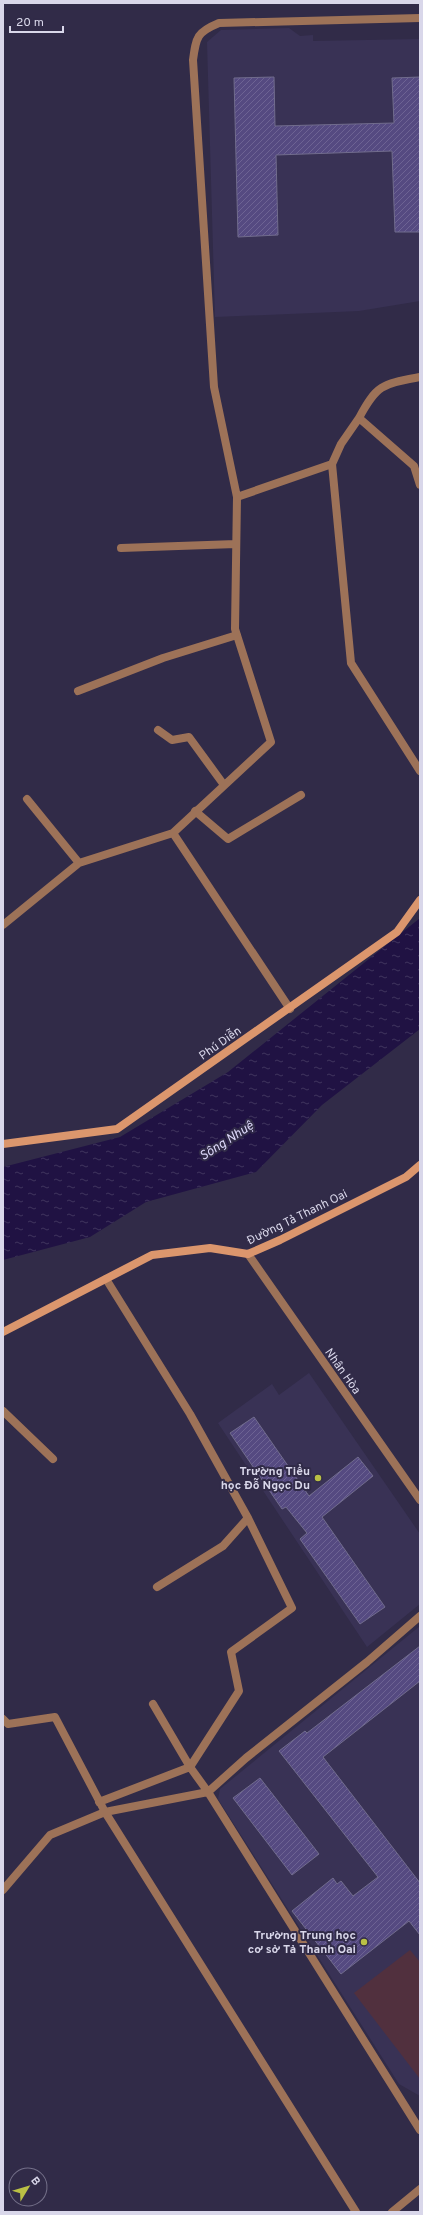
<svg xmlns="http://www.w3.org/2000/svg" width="423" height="2215" viewBox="0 0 423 2215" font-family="Overpass,sans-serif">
	<defs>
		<pattern id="water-ripples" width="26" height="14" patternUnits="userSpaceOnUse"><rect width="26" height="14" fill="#201243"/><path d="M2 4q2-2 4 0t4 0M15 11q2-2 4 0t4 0" fill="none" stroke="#40345e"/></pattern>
		<pattern id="building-hatch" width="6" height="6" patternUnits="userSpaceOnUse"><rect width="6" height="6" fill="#554a81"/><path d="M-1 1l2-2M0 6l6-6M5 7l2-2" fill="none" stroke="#6d6393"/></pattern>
	</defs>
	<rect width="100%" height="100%" fill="#312b48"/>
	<!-- built -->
	<path fill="#393255" d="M 289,28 L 300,36 L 313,35 L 313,41 L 420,39 L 420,301 L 359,311 L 215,317 L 207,42 L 221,30 Z
		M 309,1373 L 420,1534 L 420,1604 L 367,1647 L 218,1423 L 272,1384 L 279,1395 Z
		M 420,1626 L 420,2096 L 399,2084 L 218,1799 L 220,1789 Z"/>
	<!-- grass -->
	<path fill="#51303e" d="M 410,1950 L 420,1962 L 420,2079 L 354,1993 Z"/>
	<!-- water -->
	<path fill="url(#water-ripples)" d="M 420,918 L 420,1029 L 322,1105 L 256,1172 L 146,1202 L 90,1237 L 3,1260 L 3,1167 L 120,1137 L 228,1072 Z"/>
	<!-- building -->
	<path fill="url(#building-hatch)" stroke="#716c8d" d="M 274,77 L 275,126 L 394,123 L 392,78 L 420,77 L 420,232 L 395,232 L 392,151 L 276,155 L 278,235 L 238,237 L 234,78 Z
		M 254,1417 L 309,1496 L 358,1457 L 373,1476 L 322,1517 L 385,1607 L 360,1624 L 300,1539 L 307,1533 L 286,1507 L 282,1509 L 230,1433 Z
		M 420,1646 L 420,1681 L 323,1757 L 420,1883 L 420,1935 L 409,1921 L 341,1974 L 292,1911 L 333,1878 L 337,1884 L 341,1881 L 353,1896 L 378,1877 L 279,1751 L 305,1731 L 307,1733 Z
		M 260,1778 L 319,1854 L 292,1875 L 233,1798 Z"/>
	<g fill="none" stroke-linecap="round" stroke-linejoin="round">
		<!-- lane -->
		<path stroke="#9d7258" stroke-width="8" d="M 3,1411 L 53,1459"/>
		<!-- street -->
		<path stroke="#9d7258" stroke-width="8" d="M 359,418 C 377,384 383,384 420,377
			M 420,485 L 414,466 L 359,418 L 341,444 L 332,464 L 351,663 L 420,771
			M 237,497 L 332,464
			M 121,548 L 236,544
			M 78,691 L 163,658 L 237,635
			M 158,730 L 172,740 L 189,737 L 224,785
			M 27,799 L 79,863
			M 195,811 L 228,839 L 301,795
			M 3,925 L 79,863 L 173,833
			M 290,1009 L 173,833 L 271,742 L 235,629 L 237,497 L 214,387 L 193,60 C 196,37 197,32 219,23 L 420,18
			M 248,1254 L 420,1500
			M 157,1587 L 223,1546 L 248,1518
			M 153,1704 L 190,1767 L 208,1792 L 420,2130
			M 3,1719 L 8,1724 L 55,1717 L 105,1812 L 356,2212
			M 99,1802 L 190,1767 L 239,1691 L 231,1652 L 292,1608 L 248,1518 L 190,1414 L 106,1279
			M 3,1890 L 50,1835 L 105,1812 L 208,1792 L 246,1758 L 367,1662 L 420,1616
			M 392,2212 L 420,2189"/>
		<!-- secondary -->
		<path stroke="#db966d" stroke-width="8" d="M 3,1144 L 117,1129 L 397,932 L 420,900
			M 3,1332 L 152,1255 L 210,1248 L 248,1254 L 280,1240 L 406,1177 L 420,1165"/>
	</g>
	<!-- markers -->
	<g fill="#bac045" stroke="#312b48" stroke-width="1.5">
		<circle cx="318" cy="1478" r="4"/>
		<circle cx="364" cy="1942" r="4"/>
	</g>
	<g text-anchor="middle" stroke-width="4" stroke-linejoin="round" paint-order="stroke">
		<!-- street labels -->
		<g font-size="12" fill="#d9d7ea" stroke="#312b48">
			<text transform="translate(220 1043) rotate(-35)" y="4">Phú Diễn</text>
			<text transform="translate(297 1217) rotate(-26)" y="4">Đường Tả Thanh Oai</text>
			<text transform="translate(343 1371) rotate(55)" y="4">Nhân Hòa</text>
		</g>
		<!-- poi labels -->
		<g font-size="12" font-weight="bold" fill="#d9d7ea" stroke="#312b48" text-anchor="end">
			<text x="310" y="1475">Trường Tiểu<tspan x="310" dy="14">học Đỗ Ngọc Du</tspan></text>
			<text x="356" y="1939">Trường Trung học<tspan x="356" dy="14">cơ sở Tả Thanh Oai</tspan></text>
		</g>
		<!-- water labels -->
		<g font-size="13" font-style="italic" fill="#dcd7f9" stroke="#312b48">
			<text transform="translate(226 1140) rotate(-33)" y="5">Sông Nhuệ</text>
		</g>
	</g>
	<!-- border -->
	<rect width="423" height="2215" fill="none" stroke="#d9d7ea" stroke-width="8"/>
	<!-- north arrow -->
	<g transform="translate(28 2187) rotate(52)"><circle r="19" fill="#312b48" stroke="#747089"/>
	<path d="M0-3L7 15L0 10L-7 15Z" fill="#bac045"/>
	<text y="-6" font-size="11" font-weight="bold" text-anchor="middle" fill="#d9d7ea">B</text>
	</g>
	<!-- scale -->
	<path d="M10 26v6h53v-6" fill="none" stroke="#d9d7ea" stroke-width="2"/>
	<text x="16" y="26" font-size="12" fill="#d9d7ea" stroke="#312b48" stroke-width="3" paint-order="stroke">20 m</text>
</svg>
